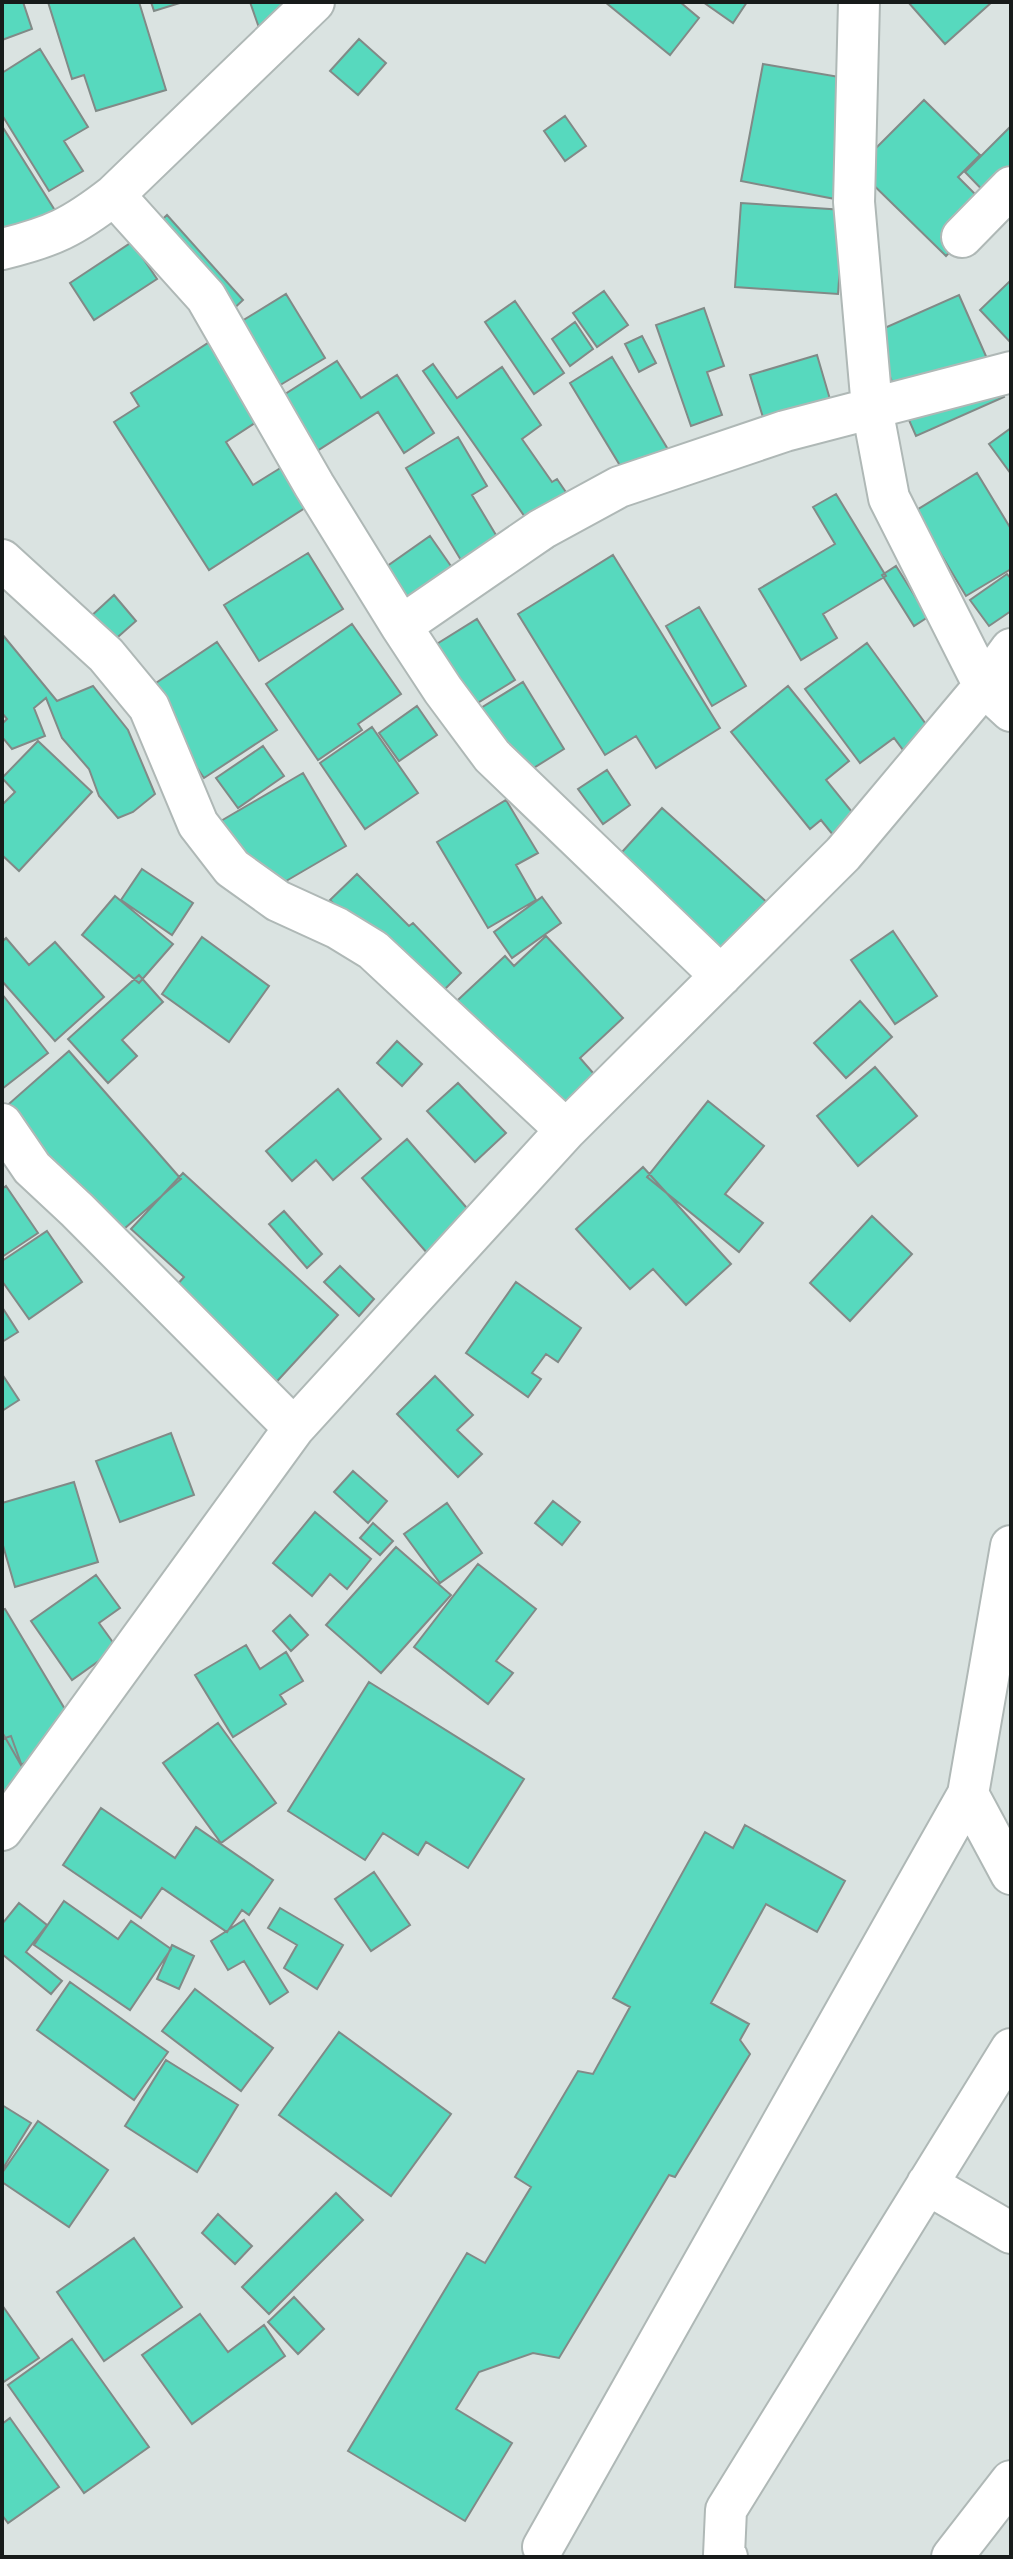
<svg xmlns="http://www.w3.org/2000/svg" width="1013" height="2559" viewBox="0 0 1013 2559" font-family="Barlow,sans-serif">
	<rect width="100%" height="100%" fill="#dae3e1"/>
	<!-- building -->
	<path fill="#57d9be" stroke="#818a87" stroke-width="2" d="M 2,2 L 23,2 L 32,29 L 2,40 Z
		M 48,2 L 139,2 L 166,90 L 96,111 L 84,75 L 72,79 Z
		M 151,2 L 183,2 L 154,11 Z
		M 250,2 L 294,2 L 264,42 Z
		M 605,2 L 680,2 L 699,18 L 670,55 Z
		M 703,2 L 747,2 L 733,23 Z
		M 908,2 L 992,2 L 945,44 Z
		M 359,39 L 386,63 L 358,95 L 330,71 Z
		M 40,49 L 88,127 L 64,141 L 83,171 L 49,191 L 2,115 L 2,73 Z
		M 763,64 L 857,80 L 835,199 L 741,181 Z
		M 924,100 L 980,155 L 958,177 L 991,210 L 946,256 L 856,168 Z
		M 565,116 L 586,146 L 565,161 L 544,131 Z
		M 2,126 L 66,228 L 2,269 Z
		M 1011,126 L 1011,191 L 997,205 L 965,172 Z
		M 741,203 L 844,210 L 838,294 L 735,287 Z
		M 167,215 L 243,300 L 226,316 L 150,231 Z
		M 132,242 L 157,279 L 94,320 L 70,283 Z
		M 1011,280 L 1011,343 L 980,310 Z
		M 604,291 L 628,325 L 597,347 L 573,313 Z
		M 286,294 L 325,358 L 272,390 L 232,327 Z
		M 959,295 L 1004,397 L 916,436 L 871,334 Z
		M 515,301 L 564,373 L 534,394 L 485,322 Z
		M 704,308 L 724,366 L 707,372 L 722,415 L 691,426 L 656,325 Z
		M 575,322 L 593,349 L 570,366 L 552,339 Z
		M 642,336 L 656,363 L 639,372 L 625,344 Z
		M 211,341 L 261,419 L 226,442 L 253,485 L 282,467 L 308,506 L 209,570 L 114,422 L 139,406 L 131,393 Z
		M 817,355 L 839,430 L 773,450 L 750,375 Z
		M 612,357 L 669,451 L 627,477 L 570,383 Z
		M 337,361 L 361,398 L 397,375 L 434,433 L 404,453 L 378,412 L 306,458 L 271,403 Z
		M 433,364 L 457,398 L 502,367 L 541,425 L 522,439 L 552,482 L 557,479 L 587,523 L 548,550 L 423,371 Z
		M 1011,428 L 1011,474 L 989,444 Z
		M 458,437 L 487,486 L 472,495 L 517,570 L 480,592 L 406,468 Z
		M 977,473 L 1011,529 L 1011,569 L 966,596 L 915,511 Z
		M 836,494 L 886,576 L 823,614 L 837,638 L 801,660 L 759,589 L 835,544 L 813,507 Z
		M 430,536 L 469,592 L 422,625 L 383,569 Z
		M 308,553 L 343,609 L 259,661 L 224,605 Z
		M 613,555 L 720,728 L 656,768 L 636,736 L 605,755 L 518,614 Z
		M 896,566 L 928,617 L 914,626 L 882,575 Z
		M 1007,574 L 1011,579 L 1011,611 L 989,626 L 970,600 Z
		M 114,595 L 136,621 L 111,643 L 89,618 Z
		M 699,607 L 746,686 L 712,706 L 666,626 Z
		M 477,619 L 515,680 L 448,721 L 411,660 Z
		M 352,624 L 401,694 L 358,724 L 362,730 L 318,760 L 266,684 Z
		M 2,634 L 57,701 L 93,686 L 128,730 L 155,794 L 133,812 L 118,818 L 99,796 L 89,769 L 62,738 L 46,698 L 34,708 L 45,736 L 12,749 L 2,737 L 2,724 L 7,719 L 2,713 Z
		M 217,642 L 277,730 L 204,778 L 144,691 Z
		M 867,643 L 936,738 L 909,758 L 894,738 L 860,763 L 805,689 Z
		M 523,682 L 564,749 L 505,786 L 463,719 Z
		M 788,686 L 849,761 L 826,780 L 861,823 L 838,841 L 821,820 L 810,829 L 731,732 Z
		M 417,706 L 437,735 L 399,761 L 379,733 Z
		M 372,727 L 418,793 L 365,829 L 320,763 Z
		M 38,741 L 92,792 L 19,871 L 2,855 L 2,805 L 15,792 L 2,778 Z
		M 263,746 L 284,776 L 238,808 L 216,778 Z
		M 607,770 L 630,805 L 603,824 L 578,789 Z
		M 303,773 L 346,846 L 257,898 L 214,825 Z
		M 506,800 L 538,853 L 516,865 L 536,900 L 488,928 L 437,842 Z
		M 662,808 L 780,914 L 721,980 L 603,873 Z
		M 142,869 L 193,903 L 172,935 L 121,900 Z
		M 357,874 L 409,926 L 413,923 L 461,973 L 431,1003 L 330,900 Z
		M 115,896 L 173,944 L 139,983 L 82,935 Z
		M 542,897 L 561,923 L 512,958 L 494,932 Z
		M 893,931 L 937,996 L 895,1024 L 851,960 Z
		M 546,936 L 623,1018 L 580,1058 L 600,1081 L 553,1125 L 446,1011 L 505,956 L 514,966 Z
		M 202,937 L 269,986 L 229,1042 L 162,994 Z
		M 6,938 L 29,965 L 55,942 L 104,997 L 55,1041 L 2,981 L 2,942 Z
		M 139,975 L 163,1002 L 122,1040 L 137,1056 L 108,1083 L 68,1039 Z
		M 2,994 L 48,1053 L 2,1089 Z
		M 860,1001 L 892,1037 L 846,1078 L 814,1043 Z
		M 397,1041 L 422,1064 L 402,1086 L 377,1063 Z
		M 69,1051 L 181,1179 L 108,1243 L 2,1110 Z
		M 875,1067 L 917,1116 L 858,1166 L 817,1116 Z
		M 458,1083 L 506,1133 L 475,1162 L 427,1111 Z
		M 338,1089 L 381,1139 L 333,1180 L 316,1160 L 292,1181 L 266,1151 Z
		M 708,1101 L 764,1146 L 725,1194 L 763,1223 L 739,1252 L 647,1177 Z
		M 407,1139 L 479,1222 L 434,1261 L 362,1178 Z
		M 643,1167 L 731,1264 L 686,1305 L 653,1269 L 630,1289 L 576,1229 Z
		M 183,1173 L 338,1315 L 269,1390 L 167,1296 L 184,1277 L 131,1229 Z
		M 6,1186 L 38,1233 L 2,1257 L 2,1189 Z
		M 284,1211 L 322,1254 L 307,1268 L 269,1224 Z
		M 872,1216 L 912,1254 L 850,1321 L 810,1283 Z
		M 47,1231 L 82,1282 L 29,1319 L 2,1281 L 2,1261 Z
		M 340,1266 L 374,1299 L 359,1316 L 324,1282 Z
		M 516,1282 L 581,1328 L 558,1362 L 546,1354 L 532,1373 L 541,1379 L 528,1397 L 466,1353 Z
		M 2,1307 L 18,1332 L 2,1342 Z
		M 2,1374 L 19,1400 L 2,1411 Z
		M 435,1376 L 473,1415 L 457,1430 L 482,1454 L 458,1477 L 397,1414 Z
		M 171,1433 L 194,1495 L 120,1522 L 96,1461 Z
		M 353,1471 L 387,1501 L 368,1523 L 334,1492 Z
		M 74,1482 L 98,1562 L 15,1587 L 2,1542 L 2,1503 Z
		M 553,1501 L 580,1522 L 562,1545 L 535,1523 Z
		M 447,1503 L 482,1553 L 440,1583 L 404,1534 Z
		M 315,1512 L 371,1559 L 347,1589 L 330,1574 L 312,1596 L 273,1563 Z
		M 373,1523 L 393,1541 L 380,1555 L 360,1538 Z
		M 396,1547 L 451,1595 L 381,1673 L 326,1625 Z
		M 478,1564 L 536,1609 L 496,1661 L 513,1673 L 488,1704 L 414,1647 Z
		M 96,1575 L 120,1608 L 99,1623 L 117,1648 L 72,1680 L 31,1621 Z
		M 5,1609 L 78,1731 L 21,1765 L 2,1732 L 2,1610 Z
		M 290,1615 L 308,1635 L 291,1651 L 273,1631 Z
		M 246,1645 L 260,1669 L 286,1652 L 303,1681 L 280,1695 L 286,1704 L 233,1737 L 195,1675 Z
		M 369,1682 L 524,1779 L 468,1868 L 426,1842 L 418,1855 L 383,1833 L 365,1860 L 288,1811 Z
		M 218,1723 L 276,1803 L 221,1843 L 163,1763 Z
		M 11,1736 L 31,1791 L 2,1801 L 2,1739 Z
		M 101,1808 L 175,1858 L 196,1827 L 273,1880 L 249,1915 L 242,1910 L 227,1932 L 162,1888 L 141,1918 L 63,1865 Z
		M 745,1825 L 845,1881 L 817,1932 L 766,1904 L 711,2003 L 749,2024 L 740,2040 L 750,2054 L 675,2177 L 669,2175 L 559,2358 L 533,2353 L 479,2372 L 456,2409 L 512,2443 L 465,2521 L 348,2451 L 467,2253 L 485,2263 L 531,2187 L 515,2177 L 578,2071 L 593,2074 L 630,2007 L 613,1998 L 705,1832 L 733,1848 Z
		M 374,1872 L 410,1925 L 371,1951 L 335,1899 Z
		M 64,1901 L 118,1939 L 131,1921 L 171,1949 L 130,2010 L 34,1945 Z
		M 19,1903 L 47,1925 L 26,1952 L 62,1981 L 51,1994 L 2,1954 L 2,1924 Z
		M 280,1908 L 343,1945 L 317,1989 L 284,1968 L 297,1945 L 268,1928 Z
		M 244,1920 L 288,1992 L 270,2004 L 244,1961 L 228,1970 L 211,1941 Z
		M 172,1945 L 194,1956 L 179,1989 L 157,1979 Z
		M 70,1982 L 168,2052 L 134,2100 L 37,2030 Z
		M 195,1989 L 273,2048 L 241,2091 L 162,2031 Z
		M 339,2032 L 451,2114 L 391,2196 L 279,2115 Z
		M 166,2060 L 238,2105 L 197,2172 L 125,2126 Z
		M 2,2105 L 31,2123 L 2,2170 Z
		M 38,2121 L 108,2170 L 69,2227 L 2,2182 L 2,2173 Z
		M 336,2193 L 363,2220 L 269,2314 L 242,2287 Z
		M 218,2214 L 252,2246 L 235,2264 L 202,2233 Z
		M 134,2238 L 182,2307 L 104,2361 L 57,2292 Z
		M 294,2297 L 324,2329 L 298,2354 L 268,2322 Z
		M 2,2305 L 39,2358 L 2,2383 Z
		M 200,2314 L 228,2352 L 264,2325 L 285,2356 L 192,2424 L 142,2355 Z
		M 72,2339 L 149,2447 L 84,2493 L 8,2385 Z
		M 10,2418 L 59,2487 L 8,2523 L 2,2515 L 2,2424 Z"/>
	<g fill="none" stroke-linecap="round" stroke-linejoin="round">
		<defs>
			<path id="street" d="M 859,2 L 854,202 L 872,408 L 889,498 L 984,686 L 1011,711
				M 114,195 L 206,297 L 314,485 L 401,626 L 443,690 L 492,756 L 721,976
				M 962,237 L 1011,187
				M 2,249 C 52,237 73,227 114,195 L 314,2
				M 2,560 L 106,655 L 149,707 L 198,824 L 232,868 L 278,901 L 337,928 L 373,950 L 566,1130
				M 401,626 L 542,529 L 619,487 L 785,431 L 1011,372
				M 2,1124 L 32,1168 L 77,1210 L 294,1428
				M 968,1794 L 1011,1874
				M 2,1830 L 294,1428 L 566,1130 L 843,854 L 984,686 L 1011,649
				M 927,2184 L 1011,2233
				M 543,2547 L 968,1794 L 1011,1546
				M 727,2557 L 724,2555 L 726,2510 L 1011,2049
				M 952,2557 L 1011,2481"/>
		</defs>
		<!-- street casing -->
		<use href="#street" stroke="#afb8b6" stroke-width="44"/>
		<!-- street -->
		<use href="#street" stroke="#fff" stroke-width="40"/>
	</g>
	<!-- border -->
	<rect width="1013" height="2559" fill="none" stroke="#171b1a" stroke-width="8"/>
</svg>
